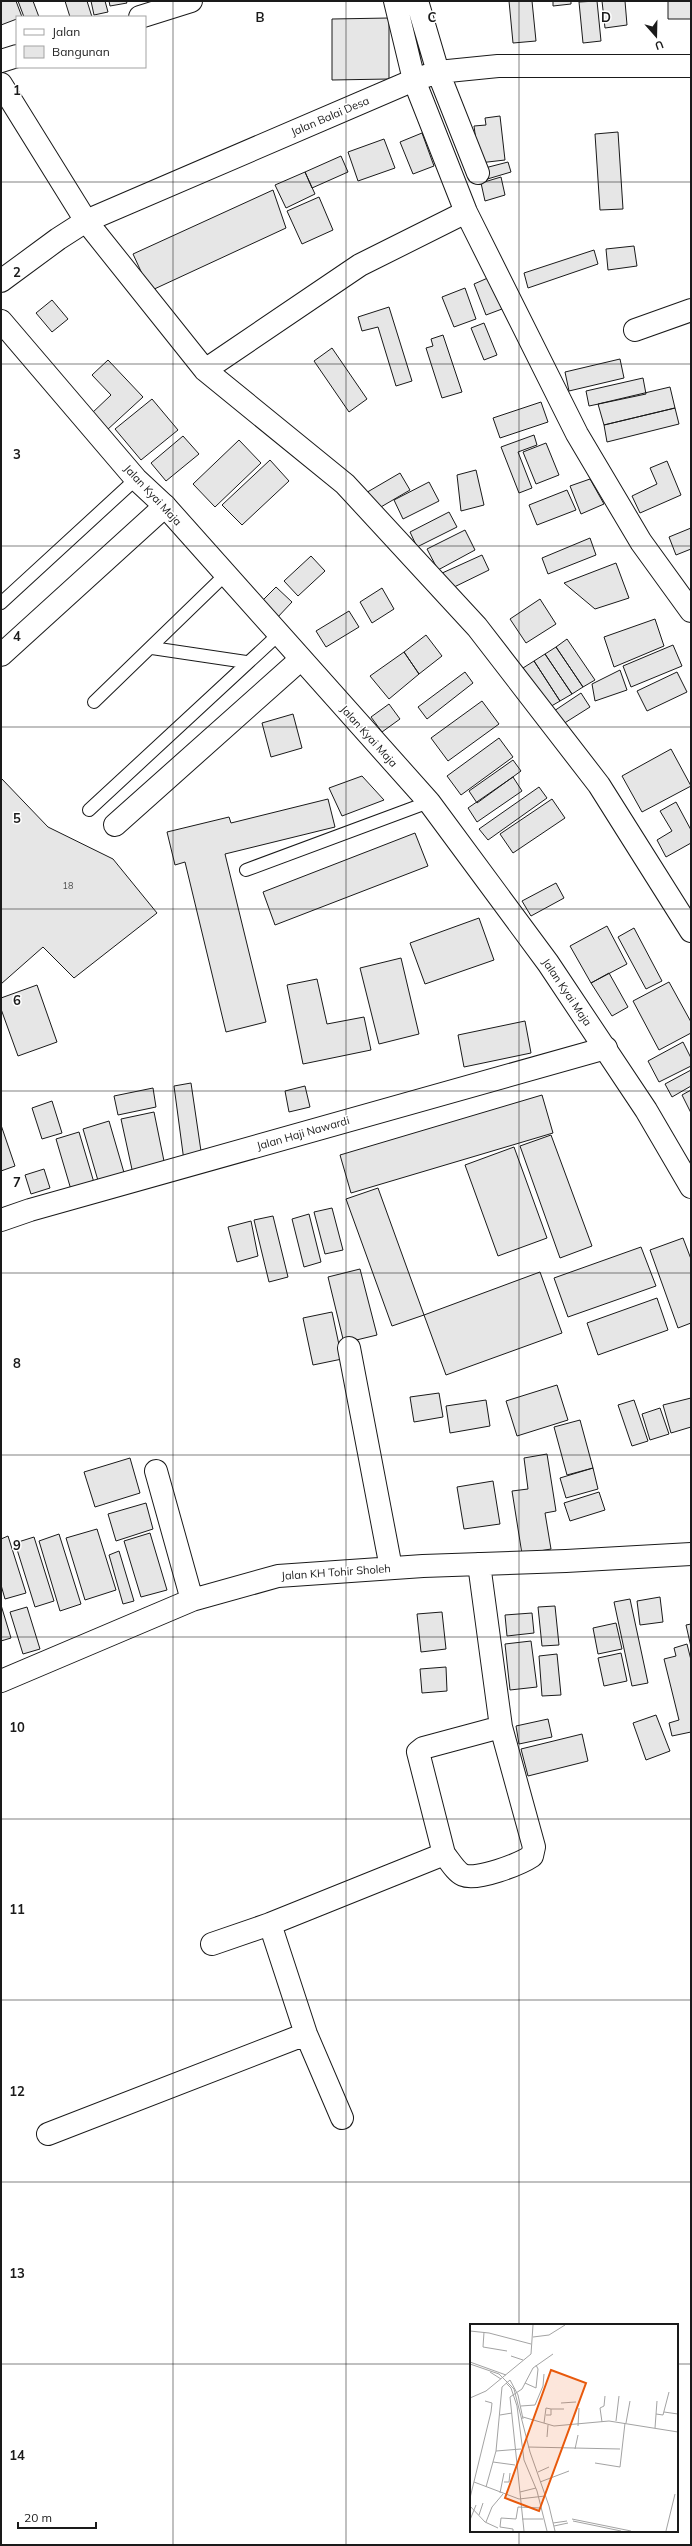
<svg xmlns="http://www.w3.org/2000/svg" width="692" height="2546" viewBox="0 0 692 2546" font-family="Mulish,sans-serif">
	<rect width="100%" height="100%" fill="#fff"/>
	<!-- building -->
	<path fill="#e6e6e6" stroke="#1a1a1a" d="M 1,1 L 16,1 L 22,17 L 1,25 Z
		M 18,1 L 33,1 L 39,17 L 24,17 Z
		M 65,1 L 87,1 L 92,17 L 70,17 Z
		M 91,1 L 105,1 L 108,12 L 94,15 Z
		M 109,1 L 126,1 L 127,3 L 110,6 Z
		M 509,1 L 532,1 L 536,41 L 513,43 Z
		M 553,1 L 571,1 L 571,4 L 553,6 Z
		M 597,1 L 601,41 L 583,43 L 579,2 Z
		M 602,1 L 625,1 L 627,25 L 605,28 Z
		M 668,1 L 691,1 L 691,19 L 668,19 Z
		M 389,18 L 389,79 L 332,80 L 332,19 Z
		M 500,116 L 505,160 L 479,163 L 474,126 L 486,125 L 485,118 Z
		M 618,132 L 623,209 L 600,210 L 595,134 Z
		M 422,133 L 434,166 L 413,174 L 400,142 Z
		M 384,139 L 395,168 L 358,181 L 348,152 Z
		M 341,156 L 348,172 L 312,188 L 305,172 Z
		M 508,162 L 511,172 L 484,180 L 481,169 Z
		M 305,172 L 315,194 L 286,208 L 275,185 Z
		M 501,177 L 505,195 L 485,201 L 481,183 Z
		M 273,190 L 286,228 L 150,291 L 133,254 Z
		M 319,197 L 333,230 L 302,244 L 287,211 Z
		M 634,246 L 637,266 L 608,270 L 606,249 Z
		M 594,250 L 598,264 L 528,288 L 524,273 Z
		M 490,277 L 502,309 L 486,315 L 474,284 Z
		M 465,288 L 476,319 L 454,327 L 442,297 Z
		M 52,300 L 68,319 L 52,332 L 36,313 Z
		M 389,307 L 412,381 L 396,386 L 378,327 L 362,331 L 358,317 Z
		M 484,323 L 497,355 L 484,360 L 471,328 Z
		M 443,335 L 462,392 L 442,398 L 426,348 L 433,346 L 431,339 Z
		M 332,348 L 367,399 L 349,412 L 314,361 Z
		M 620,359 L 624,378 L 569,391 L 565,372 Z
		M 108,360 L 143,397 L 107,430 L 91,414 L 111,395 L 92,375 Z
		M 643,378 L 646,394 L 589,406 L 586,391 Z
		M 670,387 L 675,408 L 604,425 L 598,404 Z
		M 152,399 L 178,430 L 141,460 L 115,429 Z
		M 541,402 L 548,422 L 500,438 L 493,418 Z
		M 675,408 L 679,424 L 607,442 L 604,425 Z
		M 534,435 L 537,445 L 518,452 L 532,488 L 519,493 L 501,447 Z
		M 183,436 L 199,454 L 166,481 L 151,463 Z
		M 239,440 L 261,463 L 215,507 L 193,484 Z
		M 546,443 L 559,475 L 536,484 L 523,452 Z
		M 270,460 L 289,481 L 242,525 L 222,505 Z
		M 667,461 L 681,495 L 640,513 L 632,496 L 657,484 L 650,468 Z
		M 476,470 L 484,505 L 461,511 L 457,475 Z
		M 400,473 L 410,490 L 374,511 L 364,494 Z
		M 590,479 L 604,504 L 581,514 L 570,486 Z
		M 429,482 L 439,501 L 403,519 L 394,500 Z
		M 567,490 L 576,510 L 537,525 L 529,505 Z
		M 449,512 L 457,527 L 417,547 L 410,532 Z
		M 691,528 L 691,549 L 676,555 L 669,537 Z
		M 465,530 L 475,550 L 438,570 L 427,549 Z
		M 590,538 L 596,555 L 548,574 L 542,558 Z
		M 482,555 L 489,570 L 448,590 L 440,574 Z
		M 311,556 L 325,571 L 298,596 L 284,581 Z
		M 616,563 L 629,598 L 595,609 L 564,583 Z
		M 276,587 L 292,602 L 276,619 L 260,603 Z
		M 382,588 L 394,609 L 372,623 L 360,602 Z
		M 540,599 L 556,624 L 526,643 L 510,619 Z
		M 349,611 L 359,627 L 326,647 L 316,631 Z
		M 655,619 L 664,646 L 614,667 L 604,637 Z
		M 426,635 L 442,656 L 419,674 L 404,652 Z
		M 567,639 L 595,680 L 583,687 L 556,647 Z
		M 673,645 L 682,666 L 631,687 L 623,666 Z
		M 556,647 L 583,687 L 572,694 L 545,654 Z
		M 404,652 L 419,674 L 389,699 L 370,676 Z
		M 545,654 L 572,694 L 560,701 L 534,661 Z
		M 534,661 L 560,701 L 548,708 L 523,668 Z
		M 620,670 L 627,690 L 595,701 L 592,684 Z
		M 465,672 L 473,683 L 427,719 L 418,707 Z
		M 677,672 L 687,692 L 647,711 L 637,691 Z
		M 581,693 L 590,707 L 563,724 L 554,711 Z
		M 482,701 L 499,724 L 448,761 L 431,738 Z
		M 389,704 L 400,719 L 382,732 L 371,717 Z
		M 293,714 L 302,748 L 271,757 L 262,723 Z
		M 499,738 L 513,757 L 461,795 L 447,776 Z
		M 671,749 L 691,786 L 642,812 L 622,776 Z
		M 513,760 L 521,771 L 477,803 L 469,791 Z
		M 362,776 L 384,800 L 342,816 L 329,788 Z
		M 513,777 L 522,791 L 477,822 L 468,808 Z
		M 1,778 L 48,827 L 113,859 L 157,913 L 74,978 L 43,947 L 1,984 Z
		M 539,787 L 547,798 L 488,840 L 479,829 Z
		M 328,799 L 335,827 L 225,854 L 266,1022 L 226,1032 L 185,862 L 175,865 L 167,832 L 229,817 L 231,823 Z
		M 552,799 L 565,818 L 513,853 L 500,834 Z
		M 676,802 L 691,830 L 691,843 L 666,857 L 657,840 L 672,831 L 660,811 Z
		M 415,833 L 428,866 L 275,925 L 263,892 Z
		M 556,883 L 564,898 L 531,916 L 522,901 Z
		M 479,918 L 494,960 L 425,984 L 410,943 Z
		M 607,926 L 627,964 L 591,983 L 570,946 Z
		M 634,928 L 662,981 L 646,989 L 618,937 Z
		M 401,958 L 419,1034 L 379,1044 L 360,968 Z
		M 609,973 L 628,1007 L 612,1016 L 591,983 Z
		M 317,979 L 327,1024 L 364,1017 L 371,1050 L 303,1064 L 287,985 Z
		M 669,982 L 691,1022 L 691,1033 L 659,1050 L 633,1001 Z
		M 37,985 L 57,1042 L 18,1056 L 1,1009 L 1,998 Z
		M 525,1021 L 531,1053 L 464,1067 L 458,1035 Z
		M 683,1042 L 691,1058 L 691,1066 L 659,1082 L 648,1061 Z
		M 691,1070 L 691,1086 L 672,1097 L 665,1084 Z
		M 191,1083 L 202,1158 L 184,1161 L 174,1086 Z
		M 305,1086 L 310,1107 L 289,1112 L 285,1091 Z
		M 153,1088 L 156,1107 L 118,1115 L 114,1096 Z
		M 691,1090 L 691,1113 L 682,1095 Z
		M 542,1095 L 553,1133 L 351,1193 L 340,1155 Z
		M 52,1101 L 62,1133 L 42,1139 L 32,1108 Z
		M 154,1112 L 165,1166 L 133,1174 L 121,1119 Z
		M 109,1121 L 125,1176 L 99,1184 L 83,1129 Z
		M 1,1125 L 15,1166 L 1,1171 Z
		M 79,1132 L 95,1186 L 72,1193 L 56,1139 Z
		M 551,1135 L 592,1246 L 560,1258 L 520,1146 Z
		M 514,1147 L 547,1238 L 498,1256 L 465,1165 Z
		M 44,1169 L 50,1188 L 31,1194 L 25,1175 Z
		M 378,1188 L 424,1315 L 392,1326 L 346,1199 Z
		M 332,1208 L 343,1250 L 325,1254 L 314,1212 Z
		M 309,1214 L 321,1262 L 304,1267 L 292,1219 Z
		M 273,1216 L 288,1277 L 269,1282 L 254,1220 Z
		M 251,1221 L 258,1256 L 237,1262 L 228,1227 Z
		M 683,1238 L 691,1259 L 691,1323 L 678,1328 L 650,1250 Z
		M 641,1247 L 656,1286 L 568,1317 L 554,1278 Z
		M 360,1269 L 377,1335 L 344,1343 L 328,1277 Z
		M 540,1272 L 562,1333 L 446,1375 L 424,1315 Z
		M 657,1298 L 668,1330 L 598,1355 L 587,1323 Z
		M 332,1312 L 342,1359 L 313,1365 L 303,1318 Z
		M 557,1385 L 568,1420 L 517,1436 L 506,1401 Z
		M 439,1393 L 443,1417 L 414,1422 L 410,1397 Z
		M 691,1398 L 691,1427 L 671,1433 L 663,1405 Z
		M 486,1400 L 490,1426 L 450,1433 L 446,1406 Z
		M 634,1400 L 648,1441 L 632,1446 L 618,1405 Z
		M 660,1408 L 669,1434 L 650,1440 L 642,1414 Z
		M 580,1420 L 593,1468 L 567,1475 L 554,1427 Z
		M 547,1454 L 556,1511 L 545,1513 L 551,1549 L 522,1554 L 512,1491 L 528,1489 L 524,1458 Z
		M 130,1458 L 140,1493 L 95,1507 L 84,1472 Z
		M 593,1468 L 598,1489 L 566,1498 L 560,1478 Z
		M 493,1481 L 500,1524 L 464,1529 L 457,1487 Z
		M 599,1492 L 605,1510 L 570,1521 L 564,1503 Z
		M 146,1503 L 153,1529 L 116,1541 L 108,1514 Z
		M 97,1529 L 116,1590 L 85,1600 L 66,1538 Z
		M 150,1533 L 167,1590 L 141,1597 L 124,1541 Z
		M 59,1534 L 81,1604 L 60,1611 L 39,1541 Z
		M 8,1536 L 26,1593 L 5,1599 L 1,1585 L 1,1539 Z
		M 34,1537 L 54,1601 L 35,1607 L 15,1543 Z
		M 119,1551 L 134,1601 L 123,1604 L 109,1555 Z
		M 660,1597 L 663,1622 L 640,1625 L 637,1601 Z
		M 630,1599 L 648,1683 L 632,1686 L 614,1602 Z
		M 1,1605 L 11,1638 L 1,1641 Z
		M 555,1606 L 559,1645 L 542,1646 L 538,1607 Z
		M 27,1607 L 40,1649 L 23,1654 L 10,1612 Z
		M 442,1612 L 446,1649 L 421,1652 L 417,1614 Z
		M 532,1613 L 534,1633 L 507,1636 L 505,1615 Z
		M 616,1623 L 622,1649 L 598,1654 L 593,1628 Z
		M 691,1624 L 691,1647 L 686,1625 Z
		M 531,1641 L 537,1687 L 510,1690 L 505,1644 Z
		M 687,1644 L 691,1660 L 691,1732 L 672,1736 L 669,1723 L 679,1720 L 664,1659 L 676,1656 L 674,1648 Z
		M 621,1653 L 627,1681 L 604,1686 L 598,1658 Z
		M 557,1654 L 561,1695 L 542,1696 L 539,1656 Z
		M 446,1667 L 447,1691 L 422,1693 L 420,1669 Z
		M 656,1715 L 670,1751 L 646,1760 L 633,1723 Z
		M 548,1719 L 552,1737 L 519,1744 L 516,1726 Z
		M 582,1734 L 588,1761 L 528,1776 L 521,1749 Z"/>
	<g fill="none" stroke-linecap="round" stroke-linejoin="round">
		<defs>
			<path id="lane" d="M 1,603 L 136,479
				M 152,648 L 246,662
				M 94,702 L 225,575
				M 89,810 L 278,635
				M 246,870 L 429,802"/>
			<path id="street" d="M 395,1 L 414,80 L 466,212 L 577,434 L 641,542 L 691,611
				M 417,1 L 438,72 L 478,173
				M 140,17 L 191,1
				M 1,61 L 17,56
				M 1,84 L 86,221 L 205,370 L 345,484 L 477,627 L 599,785 L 691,931
				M 1,281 L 58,239 L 86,221 L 414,80 L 438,72 L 498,66 L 691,66
				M 635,330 L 691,310
				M 205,370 L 360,265 L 466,212
				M 1,655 L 165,506
				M 115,825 L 300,660
				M 1,1220 L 30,1210 L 606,1048
				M 349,1348 L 391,1568
				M 156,1471 L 192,1600
				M 1,1681 L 192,1600 L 278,1576 L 423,1566 L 566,1561 L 691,1554
				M 444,1854 C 449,1860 456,1872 463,1875 C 477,1881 520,1864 532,1856 L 534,1847 L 501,1727 L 479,1564
				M 270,1924 L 306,2034 L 342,2118
				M 212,1944 L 270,1924 L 444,1854 L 418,1752 L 423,1748 L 501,1727
				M 48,2134 L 306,2034"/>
			<path id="primary" d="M 1,321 L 136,479 L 165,506 L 429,802 L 548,963 L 646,1110 L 691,1187"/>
		</defs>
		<!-- lane casing -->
		<use href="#lane" stroke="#1a1a1a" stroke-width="14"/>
		<!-- street casing -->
		<use href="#street" stroke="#1a1a1a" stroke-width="24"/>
		<!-- primary casing -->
		<use href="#primary" stroke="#1a1a1a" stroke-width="24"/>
		<!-- lane -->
		<use href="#lane" stroke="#fff" stroke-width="12"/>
		<!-- street -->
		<use href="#street" stroke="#fff" stroke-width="22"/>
		<!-- primary -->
		<use href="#primary" stroke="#fff" stroke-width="22"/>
	</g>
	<!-- grid -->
	<path fill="none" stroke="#1a1a1a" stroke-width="1" stroke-opacity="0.55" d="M 173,1 L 173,2545M 346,1 L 346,2545M 519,1 L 519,2325M 1,182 L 691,182M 1,364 L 691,364M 1,546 L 691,546M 1,727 L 691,727M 1,909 L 691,909M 1,1091 L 691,1091M 1,1273 L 691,1273M 1,1455 L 691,1455M 1,1637 L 691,1637M 1,1819 L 691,1819M 1,2000 L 691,2000M 1,2182 L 691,2182M 1,2364 L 471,2364M 677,2364 L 691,2364M 519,2531 L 519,2545"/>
	<g text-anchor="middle" stroke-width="3" stroke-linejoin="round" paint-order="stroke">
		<!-- number labels -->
		<g font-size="9" fill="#4d4d4d">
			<text x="68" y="889">18</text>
		</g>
		<!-- street labels -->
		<g font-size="11" fill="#1a1a1a" stroke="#fff">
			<text transform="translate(330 116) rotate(-23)" y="4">Jalan Balai Desa</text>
			<text transform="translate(153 495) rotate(47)" y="4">Jalan Kyai Maja</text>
			<text transform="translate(369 736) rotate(48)" y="4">Jalan Kyai Maja</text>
			<text transform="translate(567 992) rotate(56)" y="4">Jalan Kyai Maja</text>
			<text transform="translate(303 1133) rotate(-16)" y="4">Jalan Haji Nawardi</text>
			<text transform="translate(336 1572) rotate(-4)" y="4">Jalan KH Tohir Sholeh</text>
		</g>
	</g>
	<!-- overview -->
	<g transform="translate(470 2324)">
		<rect width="208" height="208" fill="#fff"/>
		<path fill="none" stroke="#a3a3a3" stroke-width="1" d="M 0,7 L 19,9 L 61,20M 14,8 L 13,23 L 37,27M 63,13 L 79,11 L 95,1M 41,32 L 53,36M 0,38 L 36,51M 0,40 L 29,50 L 44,65 L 60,128 L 79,182 L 85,207M 20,48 L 31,55M 36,59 L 41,64 L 47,82 L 54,136 L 67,167 L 77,207M 55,59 L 66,64 L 68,45 L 66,41M 0,74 L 16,67 L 61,30 L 63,1M 91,79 L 106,78M 51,82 L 65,81 L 73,62 L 74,50M 194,88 L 208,90M 186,90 L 193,91 L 199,68M 30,91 L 42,89M 76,91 L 81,91 L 81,85 L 94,85M 53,93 L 84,102 L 139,97 L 208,108M 146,97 L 149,72M 132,98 L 130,84 L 134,82 L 135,72M 74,99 L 76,84 L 81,85M 156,99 L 160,77M 108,102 L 109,84M 185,104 L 187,77M 77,113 L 78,101M 58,123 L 150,125M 105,125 L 108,111M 26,127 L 51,125M 23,138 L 45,141M 125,139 L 150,143 L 155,99M 68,148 L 79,143M 4,158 L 49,175 L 75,172M 34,158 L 39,158 L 40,149M 70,158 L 99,147M 16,163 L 26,127 L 32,63 L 40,56 L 48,71 L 53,95M 50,168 L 66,164M 30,169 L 34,149M 0,174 L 21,88 L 22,79 L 15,77M 0,182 L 15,198 L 28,204M 9,191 L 13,179M 52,195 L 73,195M 102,195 L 161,207M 0,196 L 6,181M 103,197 L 151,207M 16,198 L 22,183 L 33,170M 83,199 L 97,197M 84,202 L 98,199M 43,207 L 43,205 L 30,203 L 31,194 L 46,195 L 48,183 L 71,184M 54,207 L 40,73 L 52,65 L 63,44 L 83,30M 196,207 L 205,170"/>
		<path fill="#e8590c" fill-opacity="0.15" stroke="#e8590c" stroke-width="2" d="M 81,46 L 116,59 L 69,187 L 35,174 Z"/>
		<rect width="208" height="208" fill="none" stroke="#1a1a1a" stroke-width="2"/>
	</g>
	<g font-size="13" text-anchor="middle" font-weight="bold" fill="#1a1a1a" stroke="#fff" stroke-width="3" stroke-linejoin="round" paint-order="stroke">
		<text x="260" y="22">B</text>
		<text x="432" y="22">C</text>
		<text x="606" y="22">D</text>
		<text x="17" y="95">1</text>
		<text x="17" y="277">2</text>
		<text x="17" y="459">3</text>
		<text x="17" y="641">4</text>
		<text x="17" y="823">5</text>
		<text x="17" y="1005">6</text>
		<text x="17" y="1187">7</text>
		<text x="17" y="1368">8</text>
		<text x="17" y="1550">9</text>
		<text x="17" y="1732">10</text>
		<text x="17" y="1914">11</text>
		<text x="17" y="2096">12</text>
		<text x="17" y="2278">13</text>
		<text x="17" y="2460">14</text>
	</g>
	<!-- border -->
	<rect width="692" height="2546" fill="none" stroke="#1a1a1a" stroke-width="4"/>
	<!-- legend -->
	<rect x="16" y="16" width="130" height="52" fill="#ffffff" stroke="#a3a3a3"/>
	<rect x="24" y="29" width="20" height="6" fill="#ffffff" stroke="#a3a3a3"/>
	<text x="52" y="36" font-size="12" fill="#1a1a1a">Jalan</text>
	<rect x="24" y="46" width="20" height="12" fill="#e6e6e6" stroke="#a3a3a3"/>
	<text x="52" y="56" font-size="12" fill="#1a1a1a">Bangunan</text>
	<!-- north arrow -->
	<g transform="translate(656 36) rotate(160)" stroke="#ffffff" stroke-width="3" paint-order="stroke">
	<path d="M0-3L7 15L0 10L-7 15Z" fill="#1a1a1a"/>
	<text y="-6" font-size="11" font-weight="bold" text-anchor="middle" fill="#1a1a1a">U</text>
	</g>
	<!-- scale -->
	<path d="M18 2522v6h78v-6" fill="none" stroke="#1a1a1a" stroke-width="2"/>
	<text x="24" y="2522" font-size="12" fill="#1a1a1a" stroke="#ffffff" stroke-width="3" paint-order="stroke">20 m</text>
</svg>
